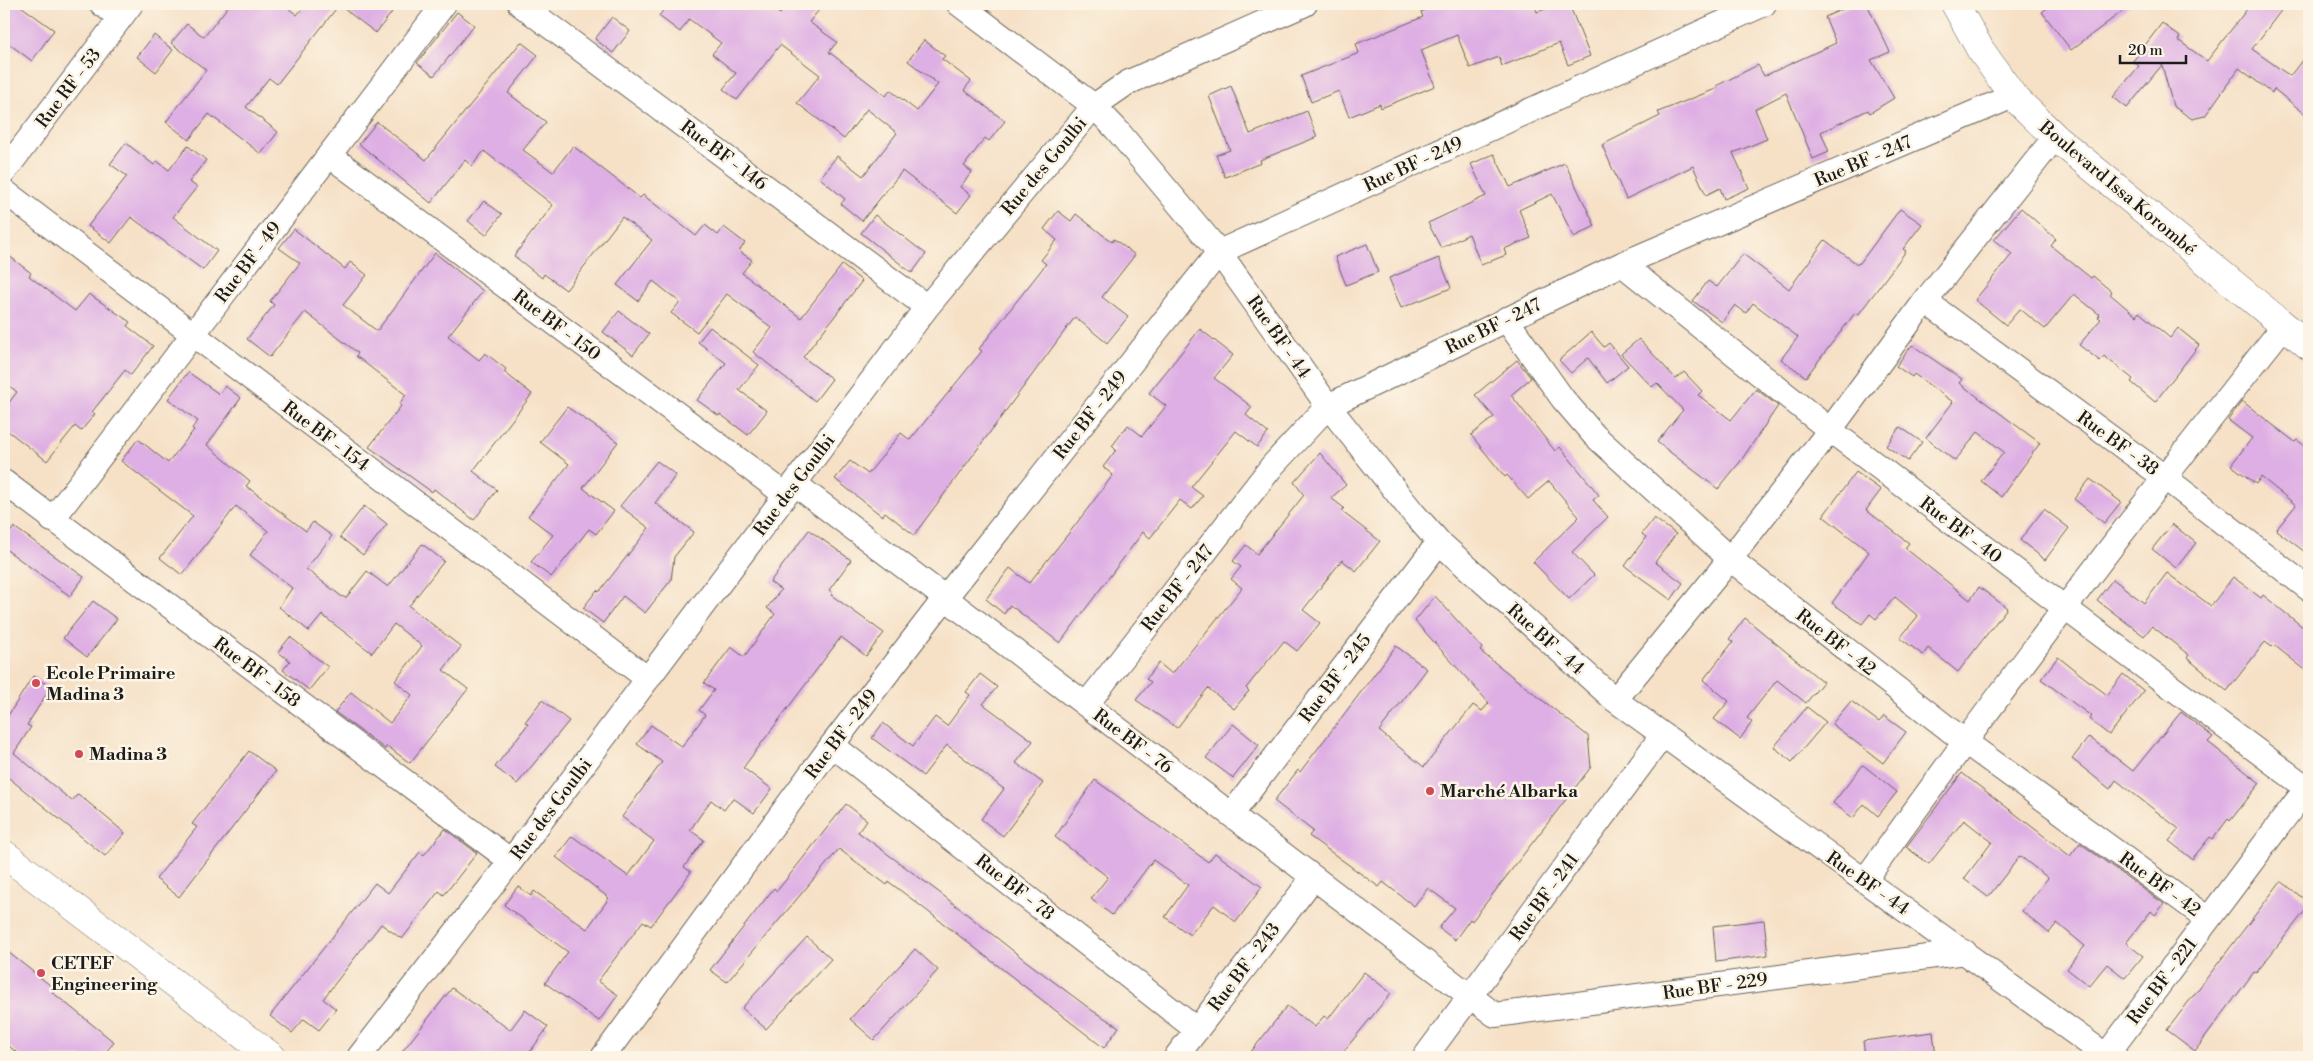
<svg xmlns="http://www.w3.org/2000/svg" width="2313" height="1061" viewBox="0 0 2313 1061" font-family="'Libre Bodoni',serif">
	<rect width="100%" height="100%" fill="#fcf5e5"/>
	<filter id="ink" filterUnits="userSpaceOnUse"><feTurbulence type="fractalNoise" baseFrequency=".02" numOctaves="2"/><feDisplacementMap in="SourceGraphic" scale="10" xChannelSelector="R" yChannelSelector="G"/><feConvolveMatrix kernelMatrix="1 2 1 2 8 2 1 2 1" color-interpolation-filters="sRGB"/></filter>
	<filter id="wash" filterUnits="userSpaceOnUse"><feTurbulence type="fractalNoise" baseFrequency=".0096" numOctaves="4" result="noise"/><feDisplacementMap in="SourceGraphic" scale="20" xChannelSelector="R" yChannelSelector="G"/><feGaussianBlur stdDeviation="1.12" result="paint"/><feColorMatrix in="noise" values="0 0 0 0 0 0 0 0 0 0 0 0 0 0 0 0 0 1.4 0 .05"/><feComposite in="paint" operator="in"/></filter>
	<g filter="url(#wash)">
		<rect width="100%" height="100%" fill="#f6e1c7"/>
		<g id="blocks">
			<!-- building -->
			<path fill="#deafe4" d="M 4,4 L 18,4 L 54,30 L 32,61 L 4,40 Z
				M 230,4 L 283,4 L 297,15 L 306,4 L 381,4 L 392,12 L 376,33 L 339,5 L 277,84 L 269,78 L 246,107 L 278,132 L 261,154 L 209,114 L 189,140 L 166,122 L 206,70 L 171,43 L 187,24 L 204,37 Z
				M 668,4 L 767,4 L 780,14 L 788,4 L 824,4 L 809,22 L 837,42 L 829,52 L 886,96 L 890,90 L 917,111 L 938,84 L 908,61 L 924,40 L 945,56 L 942,59 L 971,81 L 964,90 L 1005,121 L 989,141 L 985,138 L 964,166 L 972,172 L 960,187 L 971,195 L 957,213 L 902,171 L 862,221 L 841,204 L 845,199 L 820,178 L 837,156 L 863,176 L 897,133 L 867,109 L 844,139 L 797,103 L 820,75 L 780,45 L 737,100 L 723,89 L 736,73 L 712,54 L 721,43 L 689,19 L 680,32 L 659,16 Z
				M 1441,4 L 1534,4 L 1537,12 L 1559,4 L 1569,4 L 1590,56 L 1568,65 L 1559,43 L 1502,66 L 1499,57 L 1470,68 L 1457,35 L 1421,50 L 1435,86 L 1381,108 L 1380,104 L 1349,117 L 1339,91 L 1311,102 L 1301,76 L 1359,53 L 1356,44 L 1423,17 L 1421,12 Z
				M 1854,4 L 1867,4 L 1890,52 L 1871,60 L 1894,98 L 1870,113 L 1868,110 L 1821,132 L 1829,152 L 1813,159 L 1786,93 L 1755,109 L 1767,139 L 1733,153 L 1749,188 L 1724,199 L 1720,188 L 1706,195 L 1693,166 L 1626,199 L 1602,145 L 1660,116 L 1658,112 L 1718,88 L 1716,86 L 1758,65 L 1764,76 L 1836,43 L 1825,17 Z
				M 2052,4 L 2132,4 L 2071,50 L 2042,12 Z
				M 2251,4 L 2286,4 L 2252,49 L 2290,76 L 2309,51 L 2309,117 L 2274,89 L 2272,93 L 2239,68 L 2205,116 L 2192,119 L 2173,106 L 2162,65 L 2127,108 L 2113,97 L 2139,66 L 2133,61 L 2162,23 L 2180,37 L 2178,40 L 2207,61 Z
				M 457,12 L 474,25 L 434,76 L 417,63 Z
				M 612,17 L 630,31 L 613,53 L 595,39 Z
				M 154,35 L 173,50 L 156,72 L 137,57 Z
				M 521,42 L 538,55 L 508,93 L 546,122 L 523,150 L 553,172 L 573,146 L 640,198 L 643,195 L 696,236 L 705,225 L 718,235 L 724,227 L 745,243 L 739,251 L 752,260 L 742,273 L 801,318 L 842,265 L 862,281 L 803,357 L 832,379 L 815,401 L 753,352 L 772,328 L 727,294 L 697,332 L 671,313 L 680,302 L 653,281 L 638,301 L 617,285 L 652,240 L 622,217 L 566,290 L 544,274 L 542,278 L 514,256 L 553,205 L 484,151 L 472,166 L 465,160 L 431,203 L 359,144 L 377,122 L 426,160 Z
				M 1231,86 L 1250,134 L 1307,111 L 1317,137 L 1260,160 L 1261,163 L 1225,177 L 1216,155 L 1230,150 L 1209,96 Z
				M 126,143 L 154,165 L 157,161 L 169,170 L 188,146 L 206,160 L 189,182 L 197,187 L 173,217 L 217,251 L 203,270 L 131,217 L 111,243 L 88,226 L 127,176 L 110,164 Z
				M 1494,154 L 1510,187 L 1565,163 L 1595,226 L 1574,237 L 1552,194 L 1519,210 L 1531,238 L 1504,249 L 1506,255 L 1481,265 L 1469,234 L 1441,248 L 1428,223 L 1486,196 L 1471,164 Z
				M 484,201 L 502,214 L 486,235 L 468,221 Z
				M 2021,208 L 2056,239 L 2051,246 L 2091,278 L 2093,276 L 2112,292 L 2110,294 L 2136,316 L 2139,312 L 2170,338 L 2178,328 L 2199,345 L 2155,402 L 2131,382 L 2133,379 L 2104,356 L 2100,361 L 2079,345 L 2101,319 L 2098,317 L 2100,315 L 2074,294 L 2045,329 L 2020,309 L 2006,325 L 1975,300 L 2012,254 L 1994,240 Z
				M 1900,209 L 1922,224 L 1903,249 L 1906,251 L 1858,315 L 1855,313 L 1806,377 L 1781,359 L 1798,337 L 1753,303 L 1746,313 L 1735,305 L 1722,322 L 1693,301 L 1708,281 L 1717,287 L 1743,254 L 1789,289 L 1825,240 L 1857,264 L 1860,263 Z
				M 1058,211 L 1071,221 L 1076,214 L 1112,242 L 1114,239 L 1135,255 L 1102,297 L 1128,317 L 1107,343 L 1075,317 L 914,535 L 885,512 L 882,516 L 835,479 L 850,461 L 868,474 L 901,433 L 910,440 L 982,351 L 979,349 L 1046,264 L 1041,260 L 1057,240 L 1044,229 Z
				M 875,215 L 926,254 L 912,273 L 861,233 Z
				M 294,229 L 345,269 L 350,262 L 367,275 L 343,305 L 377,331 L 435,253 L 483,291 L 448,336 L 479,360 L 485,353 L 506,369 L 504,372 L 532,394 L 473,471 L 497,490 L 474,520 L 434,489 L 432,492 L 369,447 L 401,406 L 399,404 L 406,395 L 356,356 L 358,353 L 305,312 L 270,357 L 247,339 L 274,305 L 270,301 L 300,263 L 279,248 Z
				M 1367,244 L 1378,272 L 1346,285 L 1335,257 Z
				M 4,252 L 31,273 L 29,276 L 75,311 L 89,294 L 130,322 L 127,326 L 153,346 L 131,375 L 125,370 L 92,412 L 95,414 L 81,431 L 75,426 L 47,461 L 4,428 L 4,409 L 17,392 L 4,382 Z
				M 1439,258 L 1451,288 L 1401,308 L 1389,278 Z
				M 619,311 L 649,334 L 633,355 L 603,332 Z
				M 710,327 L 759,365 L 739,390 L 767,411 L 748,435 L 720,414 L 719,416 L 697,400 L 726,363 L 698,342 Z
				M 1200,329 L 1233,355 L 1214,378 L 1252,407 L 1246,415 L 1268,433 L 1257,447 L 1236,431 L 1191,487 L 1203,496 L 1192,509 L 1180,500 L 1150,538 L 1143,532 L 1060,643 L 1010,605 L 1004,614 L 986,599 L 1010,568 L 1029,583 L 1073,528 L 1113,475 L 1103,467 L 1116,450 L 1112,446 L 1128,425 L 1142,436 L 1166,406 L 1149,393 Z
				M 1591,332 L 1604,347 L 1609,343 L 1628,366 L 1607,383 L 1588,358 L 1571,373 L 1559,360 Z
				M 1639,339 L 1676,379 L 1684,372 L 1702,391 L 1698,395 L 1731,420 L 1756,389 L 1778,406 L 1740,462 L 1718,489 L 1657,442 L 1683,410 L 1657,383 L 1652,387 L 1621,354 Z
				M 1912,345 L 1962,379 L 1959,383 L 2040,443 L 2001,497 L 1981,481 L 2004,452 L 1978,432 L 1955,461 L 1926,438 L 1953,402 L 1914,374 L 1912,377 L 1896,366 Z
				M 1517,360 L 1531,378 L 1511,395 L 1555,451 L 1560,447 L 1599,495 L 1593,500 L 1608,517 L 1572,552 L 1594,575 L 1569,599 L 1533,562 L 1579,517 L 1549,481 L 1528,499 L 1507,475 L 1505,477 L 1471,435 L 1494,417 L 1475,395 Z
				M 188,372 L 219,394 L 225,386 L 241,398 L 207,445 L 250,481 L 246,486 L 306,531 L 313,522 L 332,536 L 306,569 L 341,596 L 346,598 L 367,571 L 388,587 L 422,544 L 444,561 L 409,606 L 461,647 L 443,670 L 468,689 L 410,763 L 387,746 L 385,749 L 335,712 L 351,692 L 390,723 L 412,695 L 395,681 L 422,646 L 394,624 L 372,653 L 322,615 L 309,631 L 279,607 L 292,588 L 250,555 L 268,531 L 236,506 L 182,575 L 160,558 L 193,516 L 121,461 L 138,439 L 168,463 L 194,430 L 192,428 L 198,421 L 168,399 Z
				M 2242,401 L 2295,442 L 2297,440 L 2309,449 L 2309,555 L 2276,530 L 2296,505 L 2261,477 L 2256,484 L 2231,465 L 2252,438 L 2228,420 Z
				M 567,407 L 618,442 L 583,488 L 614,511 L 596,534 L 589,529 L 551,577 L 531,562 L 553,535 L 528,516 L 569,464 L 540,442 Z
				M 1900,427 L 1922,442 L 1908,461 L 1886,446 Z
				M 1320,453 L 1346,485 L 1331,498 L 1344,508 L 1341,511 L 1380,541 L 1356,571 L 1342,560 L 1303,610 L 1320,623 L 1297,651 L 1284,641 L 1246,688 L 1249,691 L 1234,709 L 1208,688 L 1177,728 L 1136,700 L 1151,682 L 1146,679 L 1159,663 L 1172,674 L 1242,588 L 1231,579 L 1241,567 L 1233,561 L 1246,545 L 1257,554 L 1304,495 L 1294,482 Z
				M 657,461 L 676,475 L 655,503 L 694,532 L 674,557 L 671,580 L 645,613 L 623,596 L 603,623 L 583,608 L 597,590 L 599,592 L 649,528 L 620,506 Z
				M 1856,472 L 1881,490 L 1866,510 L 1909,543 L 1905,548 L 1970,600 L 1979,587 L 2007,608 L 1958,672 L 1928,648 L 1923,655 L 1900,638 L 1918,616 L 1895,597 L 1876,619 L 1870,614 L 1862,624 L 1832,603 L 1869,552 L 1823,516 Z
				M 2090,479 L 2121,502 L 2104,523 L 2074,499 Z
				M 364,506 L 387,524 L 363,555 L 340,537 Z
				M 2044,509 L 2069,528 L 2045,560 L 2020,540 Z
				M 1654,518 L 1676,534 L 1655,562 L 1683,583 L 1671,600 L 1625,566 L 1646,537 L 1642,534 Z
				M 2172,524 L 2196,543 L 2176,568 L 2152,549 Z
				M 14,527 L 84,577 L 70,596 L 4,548 L 4,541 Z
				M 809,530 L 851,560 L 829,590 L 833,593 L 831,595 L 884,633 L 866,656 L 841,637 L 743,768 L 772,789 L 754,813 L 733,798 L 724,810 L 711,800 L 690,830 L 704,840 L 684,867 L 691,872 L 651,926 L 643,921 L 598,981 L 618,995 L 599,1021 L 545,983 L 568,952 L 504,905 L 518,886 L 531,896 L 534,891 L 587,929 L 609,898 L 556,857 L 572,836 L 628,876 L 654,841 L 622,817 L 662,762 L 637,744 L 651,725 L 682,747 L 705,715 L 699,710 L 714,690 L 704,683 L 731,647 L 744,657 L 775,614 L 767,608 L 781,590 L 770,582 Z
				M 2167,573 L 2211,606 L 2233,577 L 2261,598 L 2263,595 L 2309,632 L 2309,673 L 2274,645 L 2272,647 L 2265,642 L 2227,691 L 2187,658 L 2189,655 L 2152,626 L 2144,636 L 2097,600 L 2113,579 L 2144,603 Z
				M 1435,596 L 1482,648 L 1480,651 L 1588,736 L 1591,767 L 1472,921 L 1470,919 L 1455,940 L 1439,928 L 1455,908 L 1428,888 L 1414,906 L 1383,882 L 1379,887 L 1309,836 L 1313,831 L 1274,801 L 1298,770 L 1300,772 L 1396,646 L 1427,669 L 1379,731 L 1424,767 L 1473,705 L 1482,711 L 1489,703 L 1415,621 Z
				M 93,601 L 117,619 L 87,657 L 63,638 Z
				M 1745,618 L 1823,682 L 1806,703 L 1777,680 L 1747,718 L 1752,722 L 1740,739 L 1714,719 L 1729,701 L 1703,680 L 1733,642 L 1729,639 Z
				M 290,637 L 328,667 L 309,690 L 283,670 L 290,661 L 278,652 Z
				M 2058,657 L 2107,695 L 2123,674 L 2144,691 L 2109,735 L 2089,719 L 2091,716 L 2041,679 Z
				M 980,674 L 997,687 L 983,704 L 1033,741 L 1016,763 L 1043,783 L 1003,836 L 981,819 L 1004,789 L 947,745 L 923,776 L 872,738 L 883,723 L 913,746 L 935,717 L 947,726 L 970,695 L 966,692 Z
				M 33,676 L 51,687 L 27,725 L 31,727 L 14,753 L 72,801 L 78,794 L 125,833 L 105,856 L 4,774 L 4,722 Z
				M 542,700 L 569,721 L 517,784 L 495,767 L 528,724 L 525,722 Z
				M 1851,701 L 1879,722 L 1884,716 L 1906,732 L 1883,763 L 1832,724 Z
				M 1807,707 L 1826,722 L 1792,762 L 1774,747 Z
				M 2181,712 L 2213,737 L 2208,742 L 2260,783 L 2230,821 L 2228,819 L 2213,839 L 2210,837 L 2192,859 L 2169,841 L 2179,829 L 2116,780 L 2110,789 L 2072,759 L 2089,737 L 2133,771 Z
				M 1233,724 L 1259,745 L 1233,778 L 1206,758 Z
				M 249,751 L 276,771 L 179,897 L 156,879 L 197,827 L 192,824 Z
				M 1863,765 L 1897,792 L 1878,816 L 1864,804 L 1853,818 L 1833,803 Z
				M 1962,773 L 2070,856 L 2080,843 L 2164,904 L 2155,915 L 2151,911 L 2126,943 L 2143,956 L 2125,978 L 2107,964 L 2089,986 L 2067,969 L 2085,946 L 2057,923 L 2049,933 L 2022,911 L 2048,878 L 2020,856 L 1988,897 L 1964,879 L 1992,842 L 1964,820 L 1929,864 L 1906,847 Z
				M 1095,780 L 1208,862 L 1215,853 L 1262,887 L 1236,922 L 1214,905 L 1190,935 L 1165,917 L 1188,885 L 1153,860 L 1112,915 L 1091,899 L 1108,877 L 1055,837 Z
				M 846,804 L 867,820 L 858,832 L 940,893 L 1026,961 L 1093,1011 L 1119,1027 L 1104,1048 L 917,903 L 889,882 L 887,885 L 839,849 L 727,982 L 710,970 L 774,888 L 777,891 Z
				M 445,829 L 477,853 L 444,895 L 439,891 L 402,939 L 381,924 L 323,999 L 336,1009 L 319,1030 L 304,1019 L 292,1033 L 270,1016 L 375,883 L 388,893 L 420,852 L 424,855 Z
				M 2281,881 L 2309,903 L 2309,906 L 2256,973 L 2254,972 L 2195,1051 L 2167,1030 Z
				M 1764,920 L 1768,955 L 1716,962 L 1713,926 Z
				M 807,937 L 831,959 L 766,1029 L 742,1008 Z
				M 4,949 L 55,989 L 52,992 L 114,1042 L 102,1057 L 22,1057 L 4,1042 Z
				M 915,949 L 938,970 L 874,1040 L 850,1019 Z
				M 1364,972 L 1391,993 L 1339,1057 L 1247,1057 L 1287,1006 L 1315,1027 L 1324,1016 L 1328,1019 Z
				M 452,988 L 510,1030 L 525,1010 L 548,1027 L 526,1057 L 398,1057 Z
				M 1933,1032 L 1936,1057 L 1865,1057 L 1863,1041 Z"/>
		</g>
	</g>
	<g filter="url(#ink)">
		<use href="#blocks" fill-opacity="0" stroke="#686158" stroke-width="1"/>
		<g fill="none" stroke-linecap="round" stroke-linejoin="round">
			<defs>
				<path id="street" d="M 102,4 L 121,18
					M 520,4 L 927,307
					M 959,4 L 1094,106 L 1116,129 L 1219,252 L 1328,406 L 1414,514 L 1439,542 L 1615,700 L 2108,1057
					M 329,155 L 786,495
					M 4,172 L 131,4
					M 4,191 L 648,679
					M 1622,264 L 1830,430 L 2065,608 L 2307,788
					M 1925,301 L 2164,477 L 2309,589
					M 1506,319 L 1563,399 L 1594,435 L 1730,559 L 1964,741 L 2208,919
					M 4,482 L 511,861
					M 795,484 L 1495,1015 L 1965,952
					M 52,520 L 444,4
					M 1615,700 L 1730,559 L 1830,430 L 1925,301 L 2055,137
					M 1086,705 L 1273,465 L 1328,406 L 1622,264 L 2013,96
					M 832,745 L 1197,1030
					M 1231,815 L 1439,542
					M 1865,880 C 1999,692 2139,508 2283,327
					M 359,1057 L 511,861 L 927,307 L 1094,106 L 1127,83 L 1305,4
					M 603,1057 L 832,745 L 945,598 L 1219,252 L 1764,4
					M 1176,1057 L 1313,878
					M 1425,1057 L 1662,736
					M 2105,1057 L 2309,785"/>
				<path id="secondary" d="M 1955,4 L 1980,49 L 2013,96 L 2055,137 L 2309,346
					M 4,854 L 272,1057"/>
			</defs>
			<!-- street casing -->
			<use href="#street" stroke="#686158" stroke-width="26"/>
			<!-- secondary casing -->
			<use href="#secondary" stroke="#686158" stroke-width="29"/>
			<!-- street -->
			<use href="#street" stroke="#fff" stroke-width="24"/>
			<!-- secondary -->
			<use href="#secondary" stroke="#fff" stroke-width="28"/>
		</g>
	</g>
	<!-- markers -->
	<g fill="#d1495b" stroke="#fcf5e5" stroke-width="2">
		<circle cx="36" cy="683" r="5"/>
		<circle cx="79" cy="754" r="5"/>
		<circle cx="1430" cy="791" r="5"/>
		<circle cx="41" cy="973" r="5"/>
	</g>
	<g text-anchor="middle" stroke-width="5" stroke-linejoin="round" paint-order="stroke">
		<!-- street labels -->
		<g font-size="18" fill="#1c1c1c" stroke="#fcf5e5">
			<text transform="translate(68 88) rotate(-53)" y="6">Rue RF - 53</text>
			<text transform="translate(724 155) rotate(37)" y="6">Rue BF - 146</text>
			<text transform="translate(1863 161) rotate(-23)" y="6">Rue BF - 247</text>
			<text transform="translate(1413 164) rotate(-25)" y="6">Rue BF - 249</text>
			<text transform="translate(1044 166) rotate(-50)" y="6">Rue des Goulbi</text>
			<text transform="translate(2118 188) rotate(40)" y="6">Boulevard Issa Korombé</text>
			<text transform="translate(248 262) rotate(-53)" y="6">Rue BF - 49</text>
			<text transform="translate(557 325) rotate(37)" y="6">Rue BF - 150</text>
			<text transform="translate(1493 326) rotate(-26)" y="6">Rue BF - 247</text>
			<text transform="translate(1279 337) rotate(55)" y="6">Rue BF - 44</text>
			<text transform="translate(1090 415) rotate(-52)" y="6">Rue BF - 249</text>
			<text transform="translate(326 436) rotate(37)" y="6">Rue BF - 154</text>
			<text transform="translate(2118 443) rotate(36)" y="6">Rue BF - 38</text>
			<text transform="translate(794 485) rotate(-53)" y="6">Rue des Goulbi</text>
			<text transform="translate(1961 530) rotate(37)" y="6">Rue BF - 40</text>
			<text transform="translate(1177 588) rotate(-52)" y="6">Rue BF - 247</text>
			<text transform="translate(1546 639) rotate(42)" y="6">Rue BF - 44</text>
			<text transform="translate(1836 642) rotate(38)" y="6">Rue BF - 42</text>
			<text transform="translate(257 672) rotate(37)" y="6">Rue BF - 158</text>
			<text transform="translate(1335 678) rotate(-53)" y="6">Rue BF - 245</text>
			<text transform="translate(841 734) rotate(-53)" y="6">Rue BF - 249</text>
			<text transform="translate(1133 741) rotate(37)" y="6">Rue BF - 76</text>
			<text transform="translate(551 809) rotate(-53)" y="6">Rue des Goulbi</text>
			<text transform="translate(1868 883) rotate(35)" y="6">Rue BF - 44</text>
			<text transform="translate(2160 884) rotate(36)" y="6">Rue BF - 42</text>
			<text transform="translate(1015 887) rotate(38)" y="6">Rue BF - 78</text>
			<text transform="translate(1544 897) rotate(-54)" y="6">Rue BF - 241</text>
			<text transform="translate(1244 967) rotate(-53)" y="6">Rue BF - 243</text>
			<text transform="translate(2162 981) rotate(-53)" y="6">Rue BF - 221</text>
			<text transform="translate(1715 986) rotate(-8)" y="6">Rue BF - 229</text>
		</g>
		<!-- poi labels -->
		<g font-size="18" font-weight="bold" fill="#1c1c1c" stroke="#fcf5e5" text-anchor="start">
			<text x="46" y="679">Ecole Primaire<tspan x="46" dy="21">Madina 3</tspan></text>
			<text x="89" y="760">Madina 3</text>
			<text x="1440" y="797">Marché Albarka</text>
			<text x="51" y="969">CETEF<tspan x="51" dy="21">Engineering</tspan></text>
		</g>
	</g>
	<!-- margin -->
	<rect width="2313" height="1061" fill="none" stroke="#fcf5e5" stroke-width="20"/>
	<!-- scale -->
	<path d="M2120 55v8h66v-8" fill="none" stroke="#1c1c1c" stroke-width="2.5"/>
	<text x="2128" y="55" font-size="15" fill="#1c1c1c" stroke="#fcf5e5" stroke-width="4" paint-order="stroke">20 m</text>
</svg>
